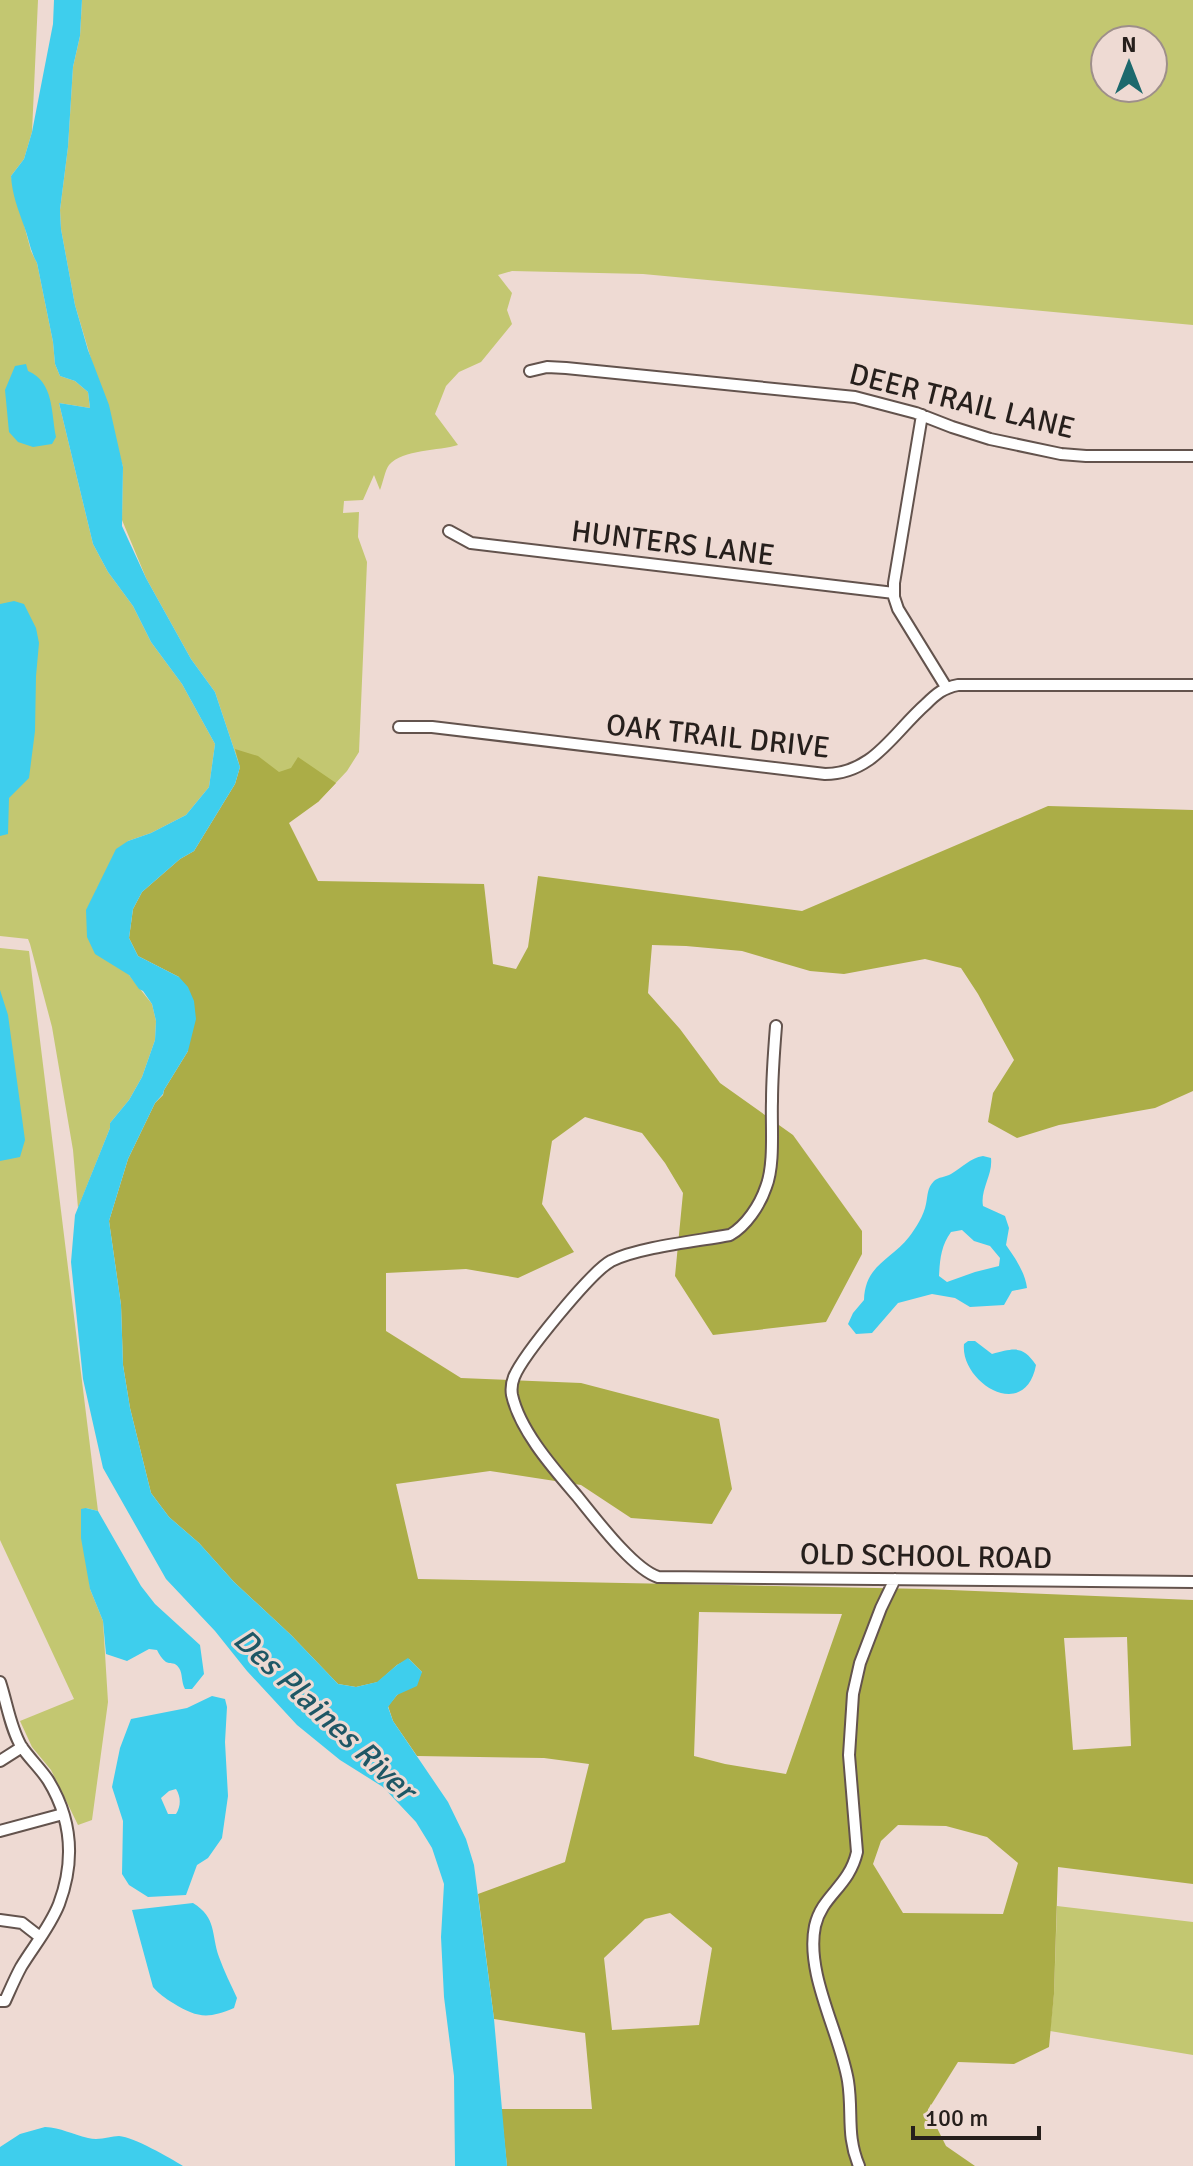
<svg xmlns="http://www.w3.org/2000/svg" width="1193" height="2166" viewBox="0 0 1193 2166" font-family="Signika,sans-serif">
	<rect width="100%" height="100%" fill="#eedad3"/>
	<!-- green -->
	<path fill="#c3c771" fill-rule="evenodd" d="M 0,0 L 38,0 L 32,132 L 24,159 L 11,176 L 31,251 L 37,263 L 53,342 L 55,364 L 60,376 L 75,381 L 88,392 L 90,408 L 59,403 L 93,544 L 108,572 L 133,606 L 151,642 L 182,684 L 215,744 L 209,787 L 186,815 L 151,833 L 128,841 L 96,890 L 129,975 L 152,1004 L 156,1021 L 155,1040 L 142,1077 L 129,1100 L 110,1123 L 110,1128 L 78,1208 L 73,1150 L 52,1027 L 30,944 L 28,939 L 0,936 Z
		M 82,0 L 1193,0 L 1193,325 L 643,274 L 512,271 L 498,275 L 512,293 L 507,310 L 512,324 L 481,362 L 459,372 L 446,386 L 435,414 L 458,445 C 439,451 403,449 389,465 C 385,470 383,483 380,490 L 374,475 L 363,500 L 344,501 L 343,513 L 359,512 L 358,537 L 367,562 L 359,752 L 347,771 L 318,802 L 240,767 L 215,692 L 191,659 L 146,578 L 122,520 L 123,467 L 75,305 L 61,229 L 60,210 L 68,147 L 73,67 L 80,36 ZM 1105,40 L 1153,40 L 1153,88 L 1105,88 Z
		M 0,948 L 29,951 L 98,1511 L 86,1508 L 90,1589 L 103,1621 L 108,1702 L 92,1820 L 78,1825 L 51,1770 L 32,1747 L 20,1721 L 74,1699 L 0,1540 Z
		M 1057,1906 L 1193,1922 L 1193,2055 L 1050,2031 L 1054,1994 Z"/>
	<!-- forest -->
	<path fill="#abad47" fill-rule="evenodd" d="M 235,749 L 258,756 L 279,772 L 291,768 L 298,757 L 336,783 L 318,802 L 289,823 L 318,881 L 484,884 L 493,964 L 516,969 L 528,947 L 538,876 L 802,911 L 1048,806 L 1193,810 L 1193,1091 L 1155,1108 L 1059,1125 L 1017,1138 L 988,1122 L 993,1093 L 1014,1060 L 978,994 L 961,968 L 925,959 L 844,974 L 810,971 L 742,951 L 686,946 L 652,945 L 648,993 L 680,1029 L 720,1083 L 793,1135 L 862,1231 L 862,1254 L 826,1322 L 713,1335 L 675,1276 L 683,1193 L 665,1163 L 642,1133 L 585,1117 L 552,1141 L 542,1204 L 574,1252 L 518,1278 L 466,1269 L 386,1273 L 386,1331 L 461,1378 L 581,1383 L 719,1419 L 732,1489 L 712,1524 L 631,1518 L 581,1485 L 490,1471 L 396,1484 L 418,1579 L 926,1589 L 1193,1600 L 1193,1884 L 1058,1867 L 1054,1994 L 1049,2047 L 1014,2064 L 958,2062 L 928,2110 L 946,2146 L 975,2166 L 507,2166 L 501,2109 L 592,2109 L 585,2033 L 494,2019 L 478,1894 L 565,1862 L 589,1764 L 544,1758 L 417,1756 L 393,1721 L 388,1706 L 397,1695 L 422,1672 L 409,1659 L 397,1665 L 378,1682 L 356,1687 L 338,1684 L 291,1635 L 234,1582 L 199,1543 L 169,1517 L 151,1493 L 130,1408 L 123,1365 L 121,1305 L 109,1221 L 128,1159 L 155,1103 L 163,1095 L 164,1090 L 188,1051 L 179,977 L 138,956 L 129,938 L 133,909 L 142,892 L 180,859 L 194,851 L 235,784 L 240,767 ZM 699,1612 L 842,1614 L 786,1774 L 725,1764 L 694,1756 ZM 1127,1637 L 1131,1746 L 1073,1750 L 1064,1638 ZM 898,1825 L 946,1826 L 987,1837 L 1018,1863 L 1003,1914 L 903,1913 L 873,1864 L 881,1841 ZM 670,1913 L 712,1948 L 699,2025 L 612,2030 L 604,1958 L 645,1919 Z"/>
	<!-- water -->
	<path fill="#3eceed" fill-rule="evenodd" d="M 54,0 L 82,0 L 80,36 L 73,67 L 68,147 L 60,210 L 61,229 L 75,305 L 88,350 L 109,405 L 123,467 L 122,526 L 146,578 L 191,659 L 215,692 L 240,767 L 235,784 L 194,851 L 180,859 L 142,892 L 133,909 L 129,938 L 138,956 L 179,977 L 188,987 L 194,1001 L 196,1019 L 188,1051 L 164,1090 L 163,1094 L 155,1103 L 128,1159 L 109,1221 L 121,1305 L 123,1365 L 130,1408 L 151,1493 L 169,1517 L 199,1543 L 234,1582 L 291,1635 L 338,1684 L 356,1687 L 377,1682 L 397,1665 L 408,1658 L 422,1672 L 417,1686 L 397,1695 L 388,1707 L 393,1721 L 448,1802 L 466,1839 L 474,1865 L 494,2019 L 507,2166 L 455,2166 L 454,2076 L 444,1997 L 441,1937 L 444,1884 L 432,1848 L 416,1822 L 383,1787 L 340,1760 L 297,1725 L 247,1671 L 215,1631 L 166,1579 L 103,1468 L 83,1379 L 71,1262 L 75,1215 L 110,1128 L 110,1123 L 129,1100 L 142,1077 L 155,1040 L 156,1021 L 152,1004 L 143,991 L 139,989 L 129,975 L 95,954 L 87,937 L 86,910 L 116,849 L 128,841 L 151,833 L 186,815 L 209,787 L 215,744 L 182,684 L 151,642 L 133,606 L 108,572 L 93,544 L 59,403 L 90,408 L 88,392 L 75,381 L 60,376 L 55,364 L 53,342 L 37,263 C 30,251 29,239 24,226 C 18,209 12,194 11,176 L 24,159 L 32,132 L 53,24 Z
		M 26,364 L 28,371 C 54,382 51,412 56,437 L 52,444 L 33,447 L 18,442 L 9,432 L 5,390 L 15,366 Z
		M 14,601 L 24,604 L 36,628 L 39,643 L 36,676 L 35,731 L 29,778 L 9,798 L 8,834 L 0,836 L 0,604 Z
		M 0,990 L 8,1015 L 25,1140 L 20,1157 L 0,1161 Z
		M 983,1156 L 991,1158 C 993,1175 980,1189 983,1206 L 1005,1216 L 1009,1228 L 1006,1245 C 1015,1258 1025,1272 1027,1288 L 1012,1291 L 1004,1305 L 970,1307 L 955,1298 L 932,1294 L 898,1303 L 872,1333 L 856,1334 L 848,1324 L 853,1313 L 864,1300 C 865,1265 890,1261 909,1237 C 916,1228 924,1215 926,1204 C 928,1195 927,1188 934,1181 C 938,1177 946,1177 951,1174 C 963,1167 970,1158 983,1156 ZM 962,1230 L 974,1241 L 990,1246 L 1000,1258 L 999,1266 L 975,1272 L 947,1282 L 939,1276 C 940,1259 941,1246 951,1232 Z
		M 968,1341 L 975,1341 L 992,1354 C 1013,1349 1022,1344 1036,1365 C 1025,1423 960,1382 964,1344 Z
		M 86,1508 L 98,1511 L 141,1586 L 155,1604 L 200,1645 L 204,1674 L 192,1689 L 185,1689 C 181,1682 183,1674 179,1668 C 174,1661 172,1665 166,1662 C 162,1659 159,1654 157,1650 L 149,1649 L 127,1661 L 106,1654 L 103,1621 L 90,1589 L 81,1538 L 81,1509 Z
		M 212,1696 L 225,1699 L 227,1707 L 225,1742 L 228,1796 L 222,1838 L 208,1858 L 197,1865 L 186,1895 L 148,1897 L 129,1885 L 122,1874 L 123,1821 L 112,1787 L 120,1748 L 131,1719 L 187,1708 ZM 176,1789 C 181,1797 181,1806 176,1814 L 168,1814 L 161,1798 L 169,1791 Z
		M 193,1903 C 217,1918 211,1934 219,1957 C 224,1971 231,1985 237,1998 L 234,2008 C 208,2019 197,2018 173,2003 C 165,1998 159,1994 153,1987 L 132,1910 Z
		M 45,2127 C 61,2128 72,2134 88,2138 C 100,2141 110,2136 119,2136 C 134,2137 170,2158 183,2166 L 0,2166 L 0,2147 L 20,2134 Z"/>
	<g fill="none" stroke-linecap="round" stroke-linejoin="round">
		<defs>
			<path id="minor" d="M 530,371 L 547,367 L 566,368 L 855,397 L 916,413 L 952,427 L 990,439 L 1061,454 L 1086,456 L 1193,456
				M 922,415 L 894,583 L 894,597 L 898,609 L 946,687
				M 449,531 L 471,543 L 894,593
				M 399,727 L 432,727 L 825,774 C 873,774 893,733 926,704 C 936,694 943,688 958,685 L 1193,685
				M 776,1026 C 774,1051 772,1076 772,1101 C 771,1126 775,1164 766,1187 C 760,1205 746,1226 730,1235 C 698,1241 639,1247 611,1261 C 591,1272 523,1355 514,1377 C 512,1382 511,1389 512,1395 C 520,1431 554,1469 577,1496 C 595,1518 633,1569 658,1577 L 1193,1582
				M 0,1682 C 7,1703 10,1727 21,1746 C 29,1758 40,1768 48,1780 C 72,1819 75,1861 59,1904 C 50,1927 33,1947 21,1967 C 15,1978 10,1990 5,2001 L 0,2001
				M 0,1761 L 22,1747
				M 0,1831 L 63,1814
				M 0,1920 L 22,1923 L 40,1937
				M 859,2166 C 846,2135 853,2113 848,2081 C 840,2033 805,1974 815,1926 C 822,1895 849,1887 857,1852 L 849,1755 L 853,1694 L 860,1663 L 881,1608 L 895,1579"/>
		</defs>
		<!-- minor casing -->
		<use href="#minor" stroke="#63534d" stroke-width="14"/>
		<!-- minor -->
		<use href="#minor" stroke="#fff" stroke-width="10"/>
	</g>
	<g text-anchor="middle" stroke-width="6" stroke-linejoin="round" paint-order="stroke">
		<!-- street labels -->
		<g font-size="30" fill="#261f1c" stroke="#eedad3">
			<text transform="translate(962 401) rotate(14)" y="10">DEER TRAIL LANE</text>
			<text transform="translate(673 543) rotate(7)" y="10">HUNTERS LANE</text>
			<text transform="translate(718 736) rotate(6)" y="10">OAK TRAIL DRIVE</text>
			<text transform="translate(926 1556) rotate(1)" y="10">OLD SCHOOL ROAD</text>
		</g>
		<!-- water labels -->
		<g font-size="32" font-style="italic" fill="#1e5765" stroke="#eedad3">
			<text transform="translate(325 1714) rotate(43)" y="11">Des Plaines River</text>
		</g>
	</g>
	<!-- north arrow -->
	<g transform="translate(1129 64)"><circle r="38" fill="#eedad3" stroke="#9e8f8a" stroke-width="2"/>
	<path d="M0-6L14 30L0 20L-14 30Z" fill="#1c696d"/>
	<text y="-12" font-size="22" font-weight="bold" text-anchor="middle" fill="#261f1c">N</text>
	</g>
	<!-- scale -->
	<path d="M913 2126v12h126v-12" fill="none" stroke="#261f1c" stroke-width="4"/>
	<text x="925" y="2126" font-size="24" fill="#261f1c" stroke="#eedad3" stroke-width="6" paint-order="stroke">100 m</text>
</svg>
